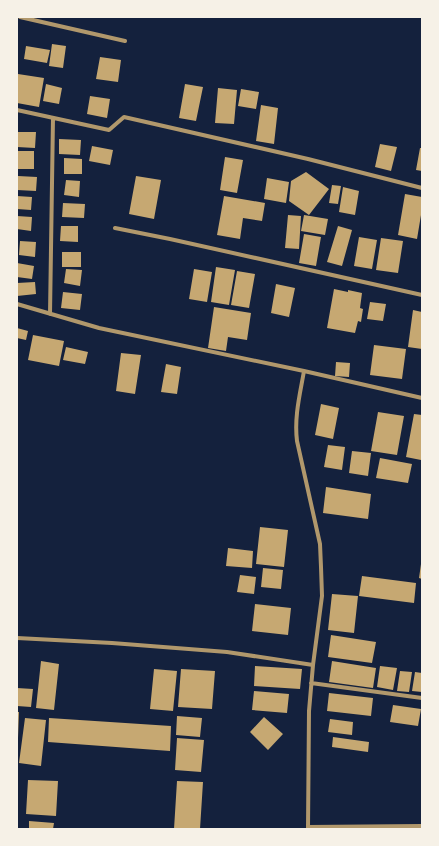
<svg xmlns="http://www.w3.org/2000/svg" width="439" height="846" viewBox="0 0 439 846" font-family="Cabin,sans-serif">
	<rect width="100%" height="100%" fill="#14213d"/>
	<!-- building -->
	<path fill="#c6a872" d="M 52,44 L 66,46 L 63,68 L 49,66 Z
		M 26,46 L 50,50 L 47,63 L 24,59 Z
		M 100,57 L 121,60 L 118,82 L 96,79 Z
		M 18,74 L 44,78 L 39,107 L 17,103 Z
		M 46,84 L 62,88 L 59,104 L 43,101 Z
		M 185,84 L 203,87 L 196,121 L 179,118 Z
		M 218,88 L 237,90 L 234,124 L 215,123 Z
		M 241,89 L 259,92 L 256,109 L 238,106 Z
		M 90,96 L 110,99 L 107,118 L 87,114 Z
		M 261,105 L 278,108 L 274,144 L 256,141 Z
		M 17,132 L 36,132 L 35,148 L 17,147 Z
		M 59,139 L 81,140 L 80,155 L 59,154 Z
		M 380,144 L 397,147 L 391,171 L 375,167 Z
		M 92,146 L 113,150 L 110,165 L 89,161 Z
		M 420,148 L 422,148 L 422,171 L 416,170 Z
		M 17,151 L 34,151 L 34,169 L 17,169 Z
		M 225,157 L 243,160 L 237,193 L 220,190 Z
		M 64,158 L 82,159 L 82,174 L 64,174 Z
		M 306,172 L 329,189 L 309,215 L 289,201 L 291,181 Z
		M 18,176 L 37,177 L 36,191 L 17,190 Z
		M 136,176 L 161,180 L 154,219 L 129,214 Z
		M 267,178 L 289,182 L 286,203 L 264,199 Z
		M 66,180 L 80,181 L 79,197 L 64,195 Z
		M 332,185 L 341,186 L 338,204 L 329,203 Z
		M 343,187 L 359,191 L 355,215 L 339,212 Z
		M 405,194 L 422,197 L 422,209 L 417,239 L 398,235 Z
		M 17,196 L 32,197 L 31,210 L 17,209 Z
		M 224,196 L 265,203 L 262,221 L 243,218 L 240,239 L 217,235 Z
		M 63,203 L 85,204 L 84,218 L 62,217 Z
		M 288,215 L 301,216 L 299,249 L 285,248 Z
		M 304,215 L 328,219 L 325,235 L 301,231 Z
		M 17,216 L 32,217 L 31,231 L 17,229 Z
		M 61,226 L 78,226 L 78,242 L 60,241 Z
		M 338,226 L 352,230 L 342,266 L 327,262 Z
		M 304,234 L 321,237 L 316,266 L 299,263 Z
		M 359,237 L 377,240 L 372,269 L 354,266 Z
		M 381,238 L 403,241 L 398,273 L 376,270 Z
		M 20,241 L 36,242 L 35,257 L 19,255 Z
		M 62,252 L 81,252 L 81,267 L 62,267 Z
		M 17,263 L 34,266 L 32,279 L 17,277 Z
		M 216,267 L 235,270 L 229,305 L 211,302 Z
		M 66,269 L 82,270 L 80,286 L 64,283 Z
		M 194,269 L 212,272 L 207,302 L 189,299 Z
		M 237,271 L 255,274 L 249,308 L 231,305 Z
		M 35,282 L 36,294 L 17,296 L 17,283 Z
		M 276,284 L 295,288 L 289,317 L 271,313 Z
		M 334,289 L 348,292 L 348,290 L 362,293 L 360,308 L 363,309 L 361,322 L 358,321 L 355,333 L 327,328 Z
		M 63,292 L 82,294 L 80,310 L 61,308 Z
		M 370,302 L 386,304 L 383,321 L 367,319 Z
		M 214,307 L 251,313 L 247,340 L 228,337 L 226,351 L 208,348 Z
		M 413,310 L 422,312 L 422,349 L 408,347 Z
		M 17,328 L 28,331 L 26,340 L 17,338 Z
		M 33,335 L 64,341 L 59,366 L 28,360 Z
		M 374,345 L 406,349 L 402,379 L 370,375 Z
		M 66,347 L 88,352 L 85,364 L 63,360 Z
		M 121,353 L 141,355 L 135,394 L 116,391 Z
		M 336,362 L 350,363 L 349,377 L 335,376 Z
		M 166,364 L 181,367 L 177,394 L 161,392 Z
		M 321,404 L 339,408 L 333,439 L 315,435 Z
		M 378,412 L 404,416 L 397,455 L 371,451 Z
		M 414,414 L 422,415 L 421,460 L 406,457 Z
		M 328,445 L 345,447 L 342,470 L 324,467 Z
		M 352,451 L 371,453 L 368,476 L 349,473 Z
		M 380,458 L 412,464 L 408,483 L 376,478 Z
		M 326,487 L 371,494 L 368,519 L 323,513 Z
		M 260,527 L 288,530 L 284,567 L 256,564 Z
		M 228,548 L 253,551 L 252,568 L 226,566 Z
		M 421,564 L 422,564 L 422,579 L 419,578 Z
		M 263,568 L 283,570 L 281,589 L 261,587 Z
		M 240,575 L 256,577 L 254,594 L 237,592 Z
		M 362,576 L 416,583 L 414,603 L 359,596 Z
		M 332,594 L 358,596 L 354,633 L 328,630 Z
		M 255,604 L 291,608 L 288,635 L 252,631 Z
		M 331,635 L 376,642 L 372,663 L 328,657 Z
		M 41,661 L 59,664 L 54,710 L 36,708 Z
		M 332,661 L 376,668 L 373,688 L 329,682 Z
		M 255,666 L 302,669 L 300,689 L 254,686 Z
		M 380,666 L 397,668 L 393,690 L 377,687 Z
		M 154,669 L 177,671 L 173,711 L 150,709 Z
		M 181,669 L 215,671 L 212,709 L 178,707 Z
		M 400,671 L 412,672 L 409,692 L 397,691 Z
		M 415,672 L 422,673 L 422,692 L 412,691 Z
		M 17,688 L 33,689 L 31,707 L 17,706 Z
		M 254,691 L 289,694 L 287,713 L 252,710 Z
		M 329,693 L 373,698 L 371,716 L 327,711 Z
		M 393,705 L 421,709 L 418,726 L 390,722 Z
		M 17,712 L 19,712 L 18,738 L 17,738 Z
		M 177,716 L 202,718 L 200,737 L 176,735 Z
		M 264,717 L 283,734 L 268,750 L 250,732 Z
		M 25,718 L 46,720 L 41,766 L 19,763 Z
		M 49,718 L 171,726 L 170,751 L 48,742 Z
		M 330,719 L 353,722 L 352,735 L 328,732 Z
		M 333,737 L 369,742 L 368,752 L 332,747 Z
		M 177,738 L 204,740 L 201,772 L 175,770 Z
		M 28,780 L 58,781 L 56,816 L 26,814 Z
		M 177,781 L 203,782 L 200,829 L 174,829 Z
		M 29,821 L 54,823 L 53,829 L 29,829 Z"/>
	<g fill="none" stroke-linecap="round" stroke-linejoin="round">
		<!-- minor -->
		<path stroke="#b1986c" stroke-width="4" d="M 20,17 L 125,41
			M 17,110 L 109,130 L 124,117 L 308,159 L 422,188
			M 115,228 L 170,239 L 422,295
			M 17,304 L 99,328 L 304,371 L 422,398
			M 50,314 L 53,118
			M 304,371 C 300,394 294,417 297,441 L 320,544 L 321,567 L 322,596 L 313,665 L 309,711 L 308,829
			M 17,638 L 112,643 L 227,652 L 313,665
			M 311,683 L 422,698
			M 308,827 L 422,826"/>
	</g>
	<!-- border -->
	<rect width="439" height="846" fill="none" stroke="#f6f1e7" stroke-width="36"/>
</svg>
